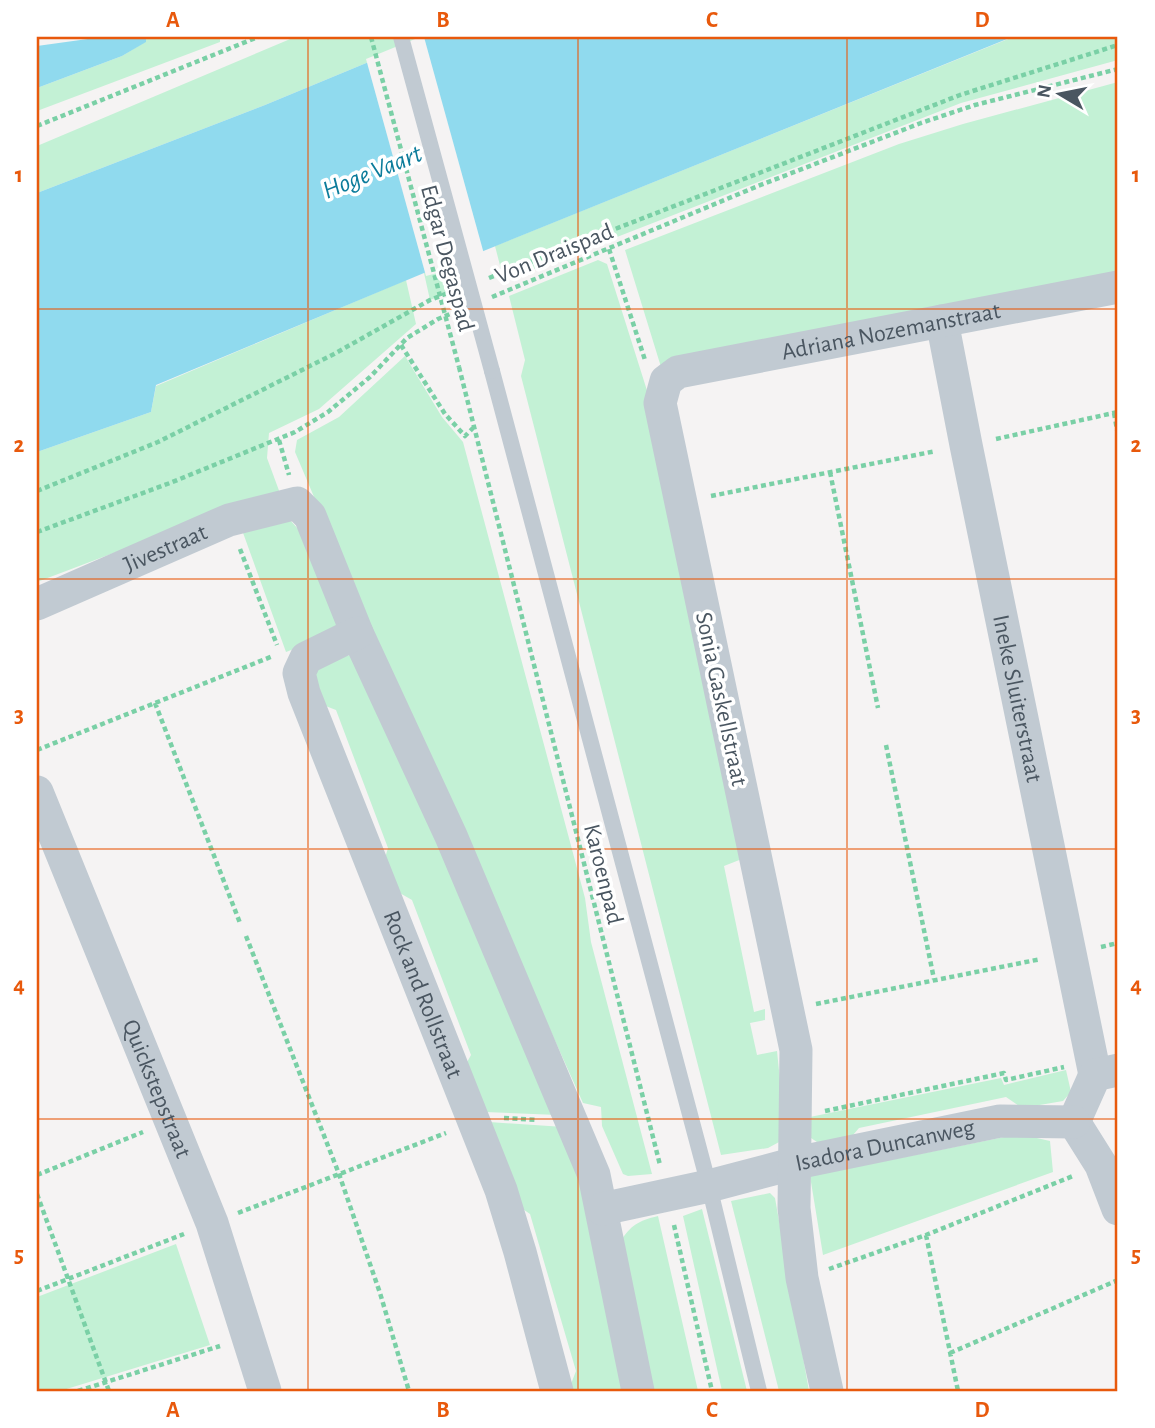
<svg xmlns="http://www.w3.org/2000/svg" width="1155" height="1428" viewBox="0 0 1155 1428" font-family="'Alegreya Sans',sans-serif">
	<rect width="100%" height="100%" fill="#f5f3f3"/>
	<!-- green -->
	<path fill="#c3f1d5" d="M 146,37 L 220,37 L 220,42 L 37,111 L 37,88 L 122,56 L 145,42 Z
		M 295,37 L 429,37 L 265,105 L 37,193 L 37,146 Z
		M 1013,37 L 1118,37 L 1118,60 L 961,103 L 504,281 L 495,246 Z
		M 1118,82 L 1118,271 L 661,367 L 625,250 L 899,144 L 963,124 Z
		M 598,260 L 607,264 L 650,400 L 747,857 L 724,866 L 754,1012 L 765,1009 L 765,1020 L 750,1023 L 757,1055 L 777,1051 L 782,1100 L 781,1141 L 768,1148 L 721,1155 L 521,376 L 525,360 L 509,296 Z
		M 444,267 L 450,292 L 430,300 L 424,273 Z
		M 406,280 L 416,324 L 319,409 L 269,433 L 267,458 L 281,496 L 243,504 L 37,582 L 37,452 L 151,412 L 156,386 Z
		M 405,356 L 442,417 L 463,442 L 585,898 L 591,942 L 652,1174 L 628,1176 L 623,1174 L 602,1126 L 601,1107 L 583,1103 L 367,622 L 295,452 L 297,440 L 339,417 Z
		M 290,520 L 299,530 L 338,627 L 328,636 L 286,652 L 242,530 Z
		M 350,655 L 356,662 L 558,1115 L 485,1112 L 466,1064 L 471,1055 L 412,900 L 398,892 L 385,858 L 388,848 L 336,710 L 323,705 L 314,677 L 317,665 Z
		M 1066,1070 L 1071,1092 L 1063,1101 L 1022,1108 L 1006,1097 L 859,1128 L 848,1141 L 823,1146 L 808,1136 L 805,1118 L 1001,1078 L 1004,1085 Z
		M 489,1122 L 564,1127 L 580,1174 L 625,1391 L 573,1391 L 571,1384 L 576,1371 L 530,1214 L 517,1205 Z
		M 1019,1134 L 1050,1141 L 1053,1172 L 823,1255 L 810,1176 Z
		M 770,1193 L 775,1198 L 809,1391 L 779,1391 L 731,1201 Z
		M 702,1209 L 747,1391 L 722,1391 L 683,1216 Z
		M 658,1216 L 698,1391 L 649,1391 L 620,1242 C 631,1225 638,1221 658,1216 Z
		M 176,1244 L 210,1345 L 60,1391 L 37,1391 L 37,1297 Z"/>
	<!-- water -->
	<path fill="#90daee" d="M 102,37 L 146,37 L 146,42 L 122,56 L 37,88 L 37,46 Z
		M 429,37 L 1012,37 L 444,267 L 424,273 L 156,385 L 151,412 L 37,452 L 37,193 L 265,105 Z"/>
	<!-- pier -->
	<path fill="#f5f3f3" d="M 420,37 L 424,37 L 484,254 L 445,271 L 426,276 L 366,59 Z"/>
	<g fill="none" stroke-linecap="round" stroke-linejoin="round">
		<!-- path -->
		<path stroke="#7ad0a6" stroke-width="4.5" stroke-dasharray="5 3.5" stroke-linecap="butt" d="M 37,126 L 258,37
			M 609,249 L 645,360
			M 489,278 L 960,95 L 1118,45
			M 492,297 L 758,186 L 921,123 L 975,105 L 1118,69
			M 401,345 L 445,414 L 465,436 L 473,428
			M 459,367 L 660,1165
			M 1114,413 L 1118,435
			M 996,439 L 1118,412
			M 279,440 L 289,475
			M 830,472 L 878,708
			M 37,491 L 158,442 L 334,354 L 430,300 L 448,293
			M 711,496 L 936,451
			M 37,532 L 170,483 L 295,432 L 328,412 L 370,377 L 407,338 L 438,319 L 455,312
			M 240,549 L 277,645
			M 155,703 L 240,923
			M 886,745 L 934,979
			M 37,750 L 273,656
			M 246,936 L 339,1174 L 380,1293 L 409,1391
			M 1101,947 L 1118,943
			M 816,1004 L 1041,959
			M 825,1111 L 1004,1073 L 1006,1080 L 1064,1067
			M 504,1118 L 537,1120
			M 37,1175 L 143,1132
			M 37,1194 L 109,1391
			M 238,1213 L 446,1133
			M 674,1225 L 712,1391
			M 926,1235 L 958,1391
			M 829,1269 L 926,1235 L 1073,1176
			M 37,1291 L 184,1234
			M 950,1353 L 1118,1280
			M 78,1391 L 220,1346"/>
		<!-- service -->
		<path stroke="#c1cad2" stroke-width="16" d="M 492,371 L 709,1186 L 759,1391"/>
		<!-- minor -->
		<g stroke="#c1cad2" stroke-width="33">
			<path id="s1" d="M 942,321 L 966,445 L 1095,1075"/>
			<path id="s2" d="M 37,604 L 229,520 L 297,503 L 310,516 L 357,633 L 451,836 L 594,1175 L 638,1391"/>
			<path id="s3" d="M 357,633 L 306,658 L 299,673 L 304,693 L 501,1190 L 520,1252 L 557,1391"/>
			<path id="s4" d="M 37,792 L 212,1223 L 265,1391"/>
			<path d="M 1074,1122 L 1101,1165 L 1118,1209"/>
			<path d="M 1074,1122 L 1095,1075 L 1118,1070"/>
			<path id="s5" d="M 602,1209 L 709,1186 L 796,1163 L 1000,1121 L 1074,1122"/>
			<path id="s6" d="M 827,1391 L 802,1278 L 794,1208 L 796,1050 L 660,403 L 666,381 L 678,372 L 1118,287"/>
		</g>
		<!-- path-bridge -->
		<path stroke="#7ad0a6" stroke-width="4.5" stroke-dasharray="5 3.5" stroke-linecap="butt" d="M 371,37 L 459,367"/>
		<!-- service-bridge -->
		<path stroke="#c1cad2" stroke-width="16" d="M 401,37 L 492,371"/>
	</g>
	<!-- grid -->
	<path fill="none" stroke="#e8590c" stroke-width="2" stroke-opacity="0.55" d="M 308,37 L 308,1391M 578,37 L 578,1391M 847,37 L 847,1391M 37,309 L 1118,309M 37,579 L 1118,579M 37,849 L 1118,849M 37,1119 L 1118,1119"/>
	<g text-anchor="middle" stroke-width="7" stroke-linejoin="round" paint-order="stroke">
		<!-- street labels -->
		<g font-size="24" fill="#4a5661" stroke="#fff">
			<text transform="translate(554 253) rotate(-22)" y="8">Von Draispad</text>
			<text transform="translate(448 258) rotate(75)" y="8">Edgar Degaspad</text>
			<text dy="8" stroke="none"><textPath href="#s6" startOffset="1260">Adriana Nozemanstraat</textPath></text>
			<text dy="8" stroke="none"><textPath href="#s2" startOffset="140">Jivestraat</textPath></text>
			<text dy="8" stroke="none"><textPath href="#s1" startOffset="385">Ineke Sluiterstraat</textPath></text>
			<text transform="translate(722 699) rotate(78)" y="8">Sonia Gaskellstraat</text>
			<text transform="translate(604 874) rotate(76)" y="8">Karoenpad</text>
			<text dy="8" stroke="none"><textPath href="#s3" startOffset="418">Rock and Rollstraat</textPath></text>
			<text dy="8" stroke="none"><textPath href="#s4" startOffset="320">Quickstepstraat</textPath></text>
			<text dy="8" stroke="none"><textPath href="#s5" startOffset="290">Isadora Duncanweg</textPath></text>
		</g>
		<!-- water labels -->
		<g font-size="26" font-style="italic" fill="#0c7c9b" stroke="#fff">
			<text transform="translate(372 171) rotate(-22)" y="9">Hoge Vaart</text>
		</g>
	</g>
	<!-- border -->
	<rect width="1155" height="1428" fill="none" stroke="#ffffff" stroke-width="77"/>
	<!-- north arrow -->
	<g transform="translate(1060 94) rotate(280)" stroke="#ffffff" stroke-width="5" paint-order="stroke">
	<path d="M0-5L12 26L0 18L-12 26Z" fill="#4a5661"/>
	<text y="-10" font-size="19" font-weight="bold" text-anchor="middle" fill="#4a5661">N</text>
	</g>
	<rect x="38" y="38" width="1078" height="1352" fill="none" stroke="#e8590c" stroke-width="2.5"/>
	<g font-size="23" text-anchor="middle" font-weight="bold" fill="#e8590c">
		<text x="173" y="27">A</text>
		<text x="443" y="27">B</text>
		<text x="712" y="27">C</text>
		<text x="982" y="27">D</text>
		<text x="19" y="182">1</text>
		<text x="1136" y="182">1</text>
		<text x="19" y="452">2</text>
		<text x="1136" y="452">2</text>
		<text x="19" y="722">3</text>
		<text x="1136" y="722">3</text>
		<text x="19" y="992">4</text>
		<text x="1136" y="992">4</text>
		<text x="19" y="1262">5</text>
		<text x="1136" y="1262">5</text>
		<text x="173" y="1417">A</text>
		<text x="443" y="1417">B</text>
		<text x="712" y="1417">C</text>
		<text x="982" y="1417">D</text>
	</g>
</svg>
